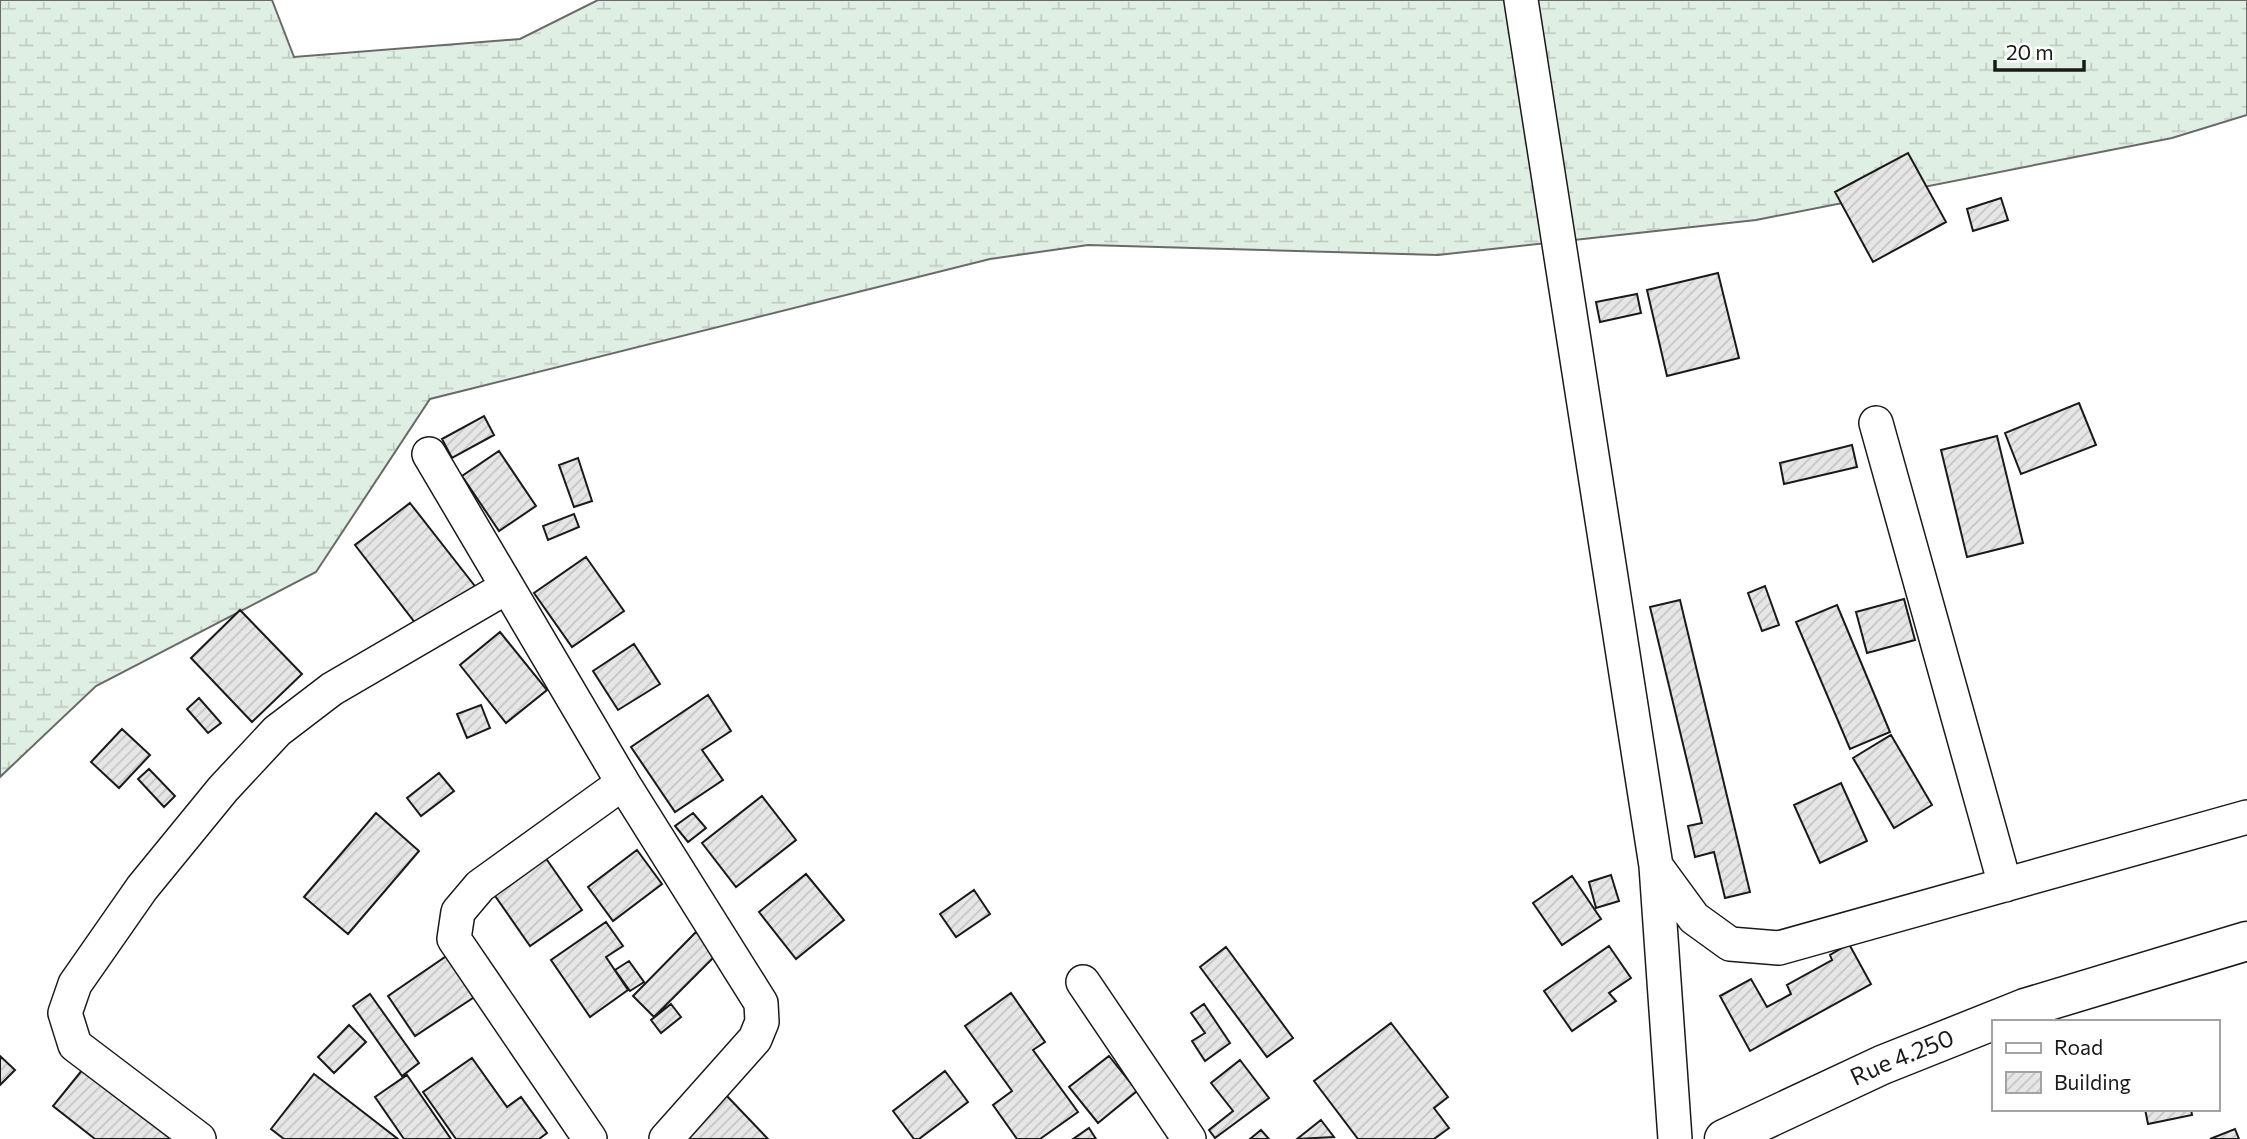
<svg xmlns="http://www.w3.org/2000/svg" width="2247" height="1139" viewBox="0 0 2247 1139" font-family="Commissioner,sans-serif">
	<defs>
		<pattern id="wetland-marsh" width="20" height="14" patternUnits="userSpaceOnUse" patternTransform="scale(1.75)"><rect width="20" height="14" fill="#e0efe3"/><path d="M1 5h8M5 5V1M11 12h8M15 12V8" fill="none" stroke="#c0ccc2"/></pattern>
		<pattern id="building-hatch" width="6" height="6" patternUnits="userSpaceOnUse" patternTransform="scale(1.75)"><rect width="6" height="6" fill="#e6e6e6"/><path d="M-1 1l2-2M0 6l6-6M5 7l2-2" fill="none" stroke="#c5c5c5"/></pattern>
	</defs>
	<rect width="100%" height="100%" fill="#fff"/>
	<!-- wetland -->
	<path fill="url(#wetland-marsh)" stroke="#6a6a6a" stroke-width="2" d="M 0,0 L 272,0 L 294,57 L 520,39 L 598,0 L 2247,0 L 2247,115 L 2172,138 L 1756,220 L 1438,255 L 1088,245 L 990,259 L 430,399 L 316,572 L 96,686 L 0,777 Z"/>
	<!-- building -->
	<path fill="url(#building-hatch)" stroke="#1a1a1a" stroke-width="2" d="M 1908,153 L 1946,222 L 1873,262 L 1835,192 Z
		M 2001,198 L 2008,220 L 1973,231 L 1967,209 Z
		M 1718,273 L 1739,358 L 1667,376 L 1647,290 Z
		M 1637,294 L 1641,313 L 1600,322 L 1596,302 Z
		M 2079,403 L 2096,445 L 2021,474 L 2005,433 Z
		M 484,416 L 494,435 L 452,458 L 442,439 Z
		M 1997,436 L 2023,543 L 1967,557 L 1941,450 Z
		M 1852,445 L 1857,467 L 1784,484 L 1780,463 Z
		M 499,451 L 536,506 L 499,531 L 462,476 Z
		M 578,458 L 592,501 L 574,507 L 559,465 Z
		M 410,503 L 478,590 L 423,633 L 355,545 Z
		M 574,514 L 579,527 L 548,540 L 543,526 Z
		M 586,557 L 624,611 L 572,647 L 534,593 Z
		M 1765,586 L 1779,625 L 1762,631 L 1748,593 Z
		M 1904,599 L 1915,640 L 1867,653 L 1856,612 Z
		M 1680,600 L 1750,892 L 1725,898 L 1714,852 L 1695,857 L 1688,826 L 1702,823 L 1650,607 Z
		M 1837,605 L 1890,732 L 1850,749 L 1796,622 Z
		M 240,610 L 302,674 L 252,722 L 191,658 Z
		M 500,632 L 547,690 L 506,723 L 460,665 Z
		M 634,644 L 660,684 L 618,710 L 593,671 Z
		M 708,695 L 731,731 L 702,750 L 723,780 L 675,812 L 631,747 Z
		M 199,698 L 221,723 L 208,733 L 187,709 Z
		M 481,705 L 490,728 L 467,738 L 457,714 Z
		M 122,729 L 150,755 L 119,788 L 91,762 Z
		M 1891,735 L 1932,805 L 1894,828 L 1853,758 Z
		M 149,769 L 175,796 L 164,807 L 138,779 Z
		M 439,773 L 454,791 L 421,816 L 407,798 Z
		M 1841,783 L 1867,841 L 1820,863 L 1794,805 Z
		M 762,796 L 796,840 L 736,887 L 702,843 Z
		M 376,813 L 419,851 L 348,934 L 304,897 Z
		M 693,813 L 706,828 L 688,842 L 675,826 Z
		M 538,847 L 582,910 L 530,946 L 486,883 Z
		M 637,850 L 662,884 L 613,921 L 588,887 Z
		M 806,874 L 844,920 L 796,959 L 759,912 Z
		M 1611,875 L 1619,901 L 1596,908 L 1589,882 Z
		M 1572,876 L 1601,919 L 1562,945 L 1533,903 Z
		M 974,890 L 990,914 L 956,937 L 940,914 Z
		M 606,922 L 623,946 L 606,957 L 628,990 L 590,1017 L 551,960 Z
		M 696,932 L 718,953 L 654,1017 L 633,996 Z
		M 1849,944 L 1871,984 L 1750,1051 L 1720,996 L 1751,979 L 1767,1007 L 1791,994 L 1787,985 L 1832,960 L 1830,955 Z
		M 1609,946 L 1631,978 L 1609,993 L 1616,1001 L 1572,1031 L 1544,991 Z
		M 1226,947 L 1293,1038 L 1267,1057 L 1200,967 Z
		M 448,955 L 476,996 L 415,1036 L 388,996 Z
		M 629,961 L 644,982 L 630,991 L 615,970 Z
		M 1011,993 L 1045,1042 L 1033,1050 L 1078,1112 L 1040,1139 L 1017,1139 L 993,1105 L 1012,1091 L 965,1026 Z
		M 370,994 L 419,1063 L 402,1076 L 353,1006 Z
		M 671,1004 L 681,1017 L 661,1033 L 651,1020 Z
		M 1204,1004 L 1230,1043 L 1205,1061 L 1192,1041 L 1205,1033 L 1191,1013 Z
		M 1391,1023 L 1448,1097 L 1434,1108 L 1449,1128 L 1434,1139 L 1358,1139 L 1314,1081 Z
		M 349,1025 L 366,1042 L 334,1073 L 318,1057 Z
		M 0,1056 L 15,1070 L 0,1085 Z
		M 1109,1056 L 1137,1091 L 1098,1123 L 1069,1087 Z
		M 472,1058 L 507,1107 L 521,1097 L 547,1133 L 539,1139 L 456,1139 L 423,1092 Z
		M 1240,1060 L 1269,1098 L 1215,1138 L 1209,1130 L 1233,1111 L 1211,1083 Z
		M 83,1069 L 173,1139 L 95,1139 L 53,1106 Z
		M 945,1071 L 968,1102 L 919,1139 L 914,1139 L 893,1111 Z
		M 314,1074 L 398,1139 L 284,1139 L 271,1129 Z
		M 407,1075 L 451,1139 L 404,1139 L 375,1097 Z
		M 726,1095 L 768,1139 L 679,1139 Z
		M 2145,1109 L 2191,1109 L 2192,1115 L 2148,1124 Z
		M 1321,1120 L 1334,1137 L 1297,1139 Z
		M 1089,1128 L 1096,1139 L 1073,1139 Z
		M 2235,1129 L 2239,1139 L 2210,1139 Z
		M 1261,1130 L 1269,1139 L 1250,1139 Z"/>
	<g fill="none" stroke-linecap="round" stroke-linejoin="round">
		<defs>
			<path id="minor" d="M 1521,0 L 1656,866 L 1694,918 L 1730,944 L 1779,948 L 2247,817
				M 1876,423 L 2005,885
				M 429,454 L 623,783 L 761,1003 L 762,1022 L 755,1039 L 666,1139
				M 1656,866 L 1675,1139
				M 1083,982 L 1189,1139
				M 199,1139 L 75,1045 L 65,1013 L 75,984 L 142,888 L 223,789 L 277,731 L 332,689 L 507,587
				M 590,1139 L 454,939 L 458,912 L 480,886 L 623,783"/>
			<g id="major">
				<path id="s1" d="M 1724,1139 L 1882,1065 L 2025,1008 L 2247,941"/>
			</g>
		</defs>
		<!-- minor casing -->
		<use href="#minor" stroke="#1a1a1a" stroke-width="36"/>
		<!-- major casing -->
		<use href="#major" stroke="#1a1a1a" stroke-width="41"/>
		<!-- minor -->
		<use href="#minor" stroke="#fff" stroke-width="33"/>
		<!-- major -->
		<use href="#major" stroke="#fff" stroke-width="38"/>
	</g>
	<g text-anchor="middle" stroke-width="5" stroke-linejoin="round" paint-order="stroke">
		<!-- street labels -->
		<g font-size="24" fill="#1a1a1a" stroke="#fff">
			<text dy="8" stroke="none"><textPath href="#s1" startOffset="196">Rue 4.250</textPath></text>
		</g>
	</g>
	<!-- legend -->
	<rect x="1992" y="1020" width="228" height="91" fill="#ffffff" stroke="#a3a3a3" stroke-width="2"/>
	<rect x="2006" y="1043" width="35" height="10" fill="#ffffff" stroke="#a3a3a3" stroke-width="2"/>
	<text x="2054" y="1055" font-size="21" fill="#1a1a1a">Road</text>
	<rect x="2006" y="1072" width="35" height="21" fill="url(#building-hatch)" stroke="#a3a3a3" stroke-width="2"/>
	<text x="2054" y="1090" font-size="21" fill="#1a1a1a">Building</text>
	<!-- scale -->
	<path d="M1995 60v10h89v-10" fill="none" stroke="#1a1a1a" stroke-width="3.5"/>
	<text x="2006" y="60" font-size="21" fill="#1a1a1a" stroke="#ffffff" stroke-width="5" paint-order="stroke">20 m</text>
</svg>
